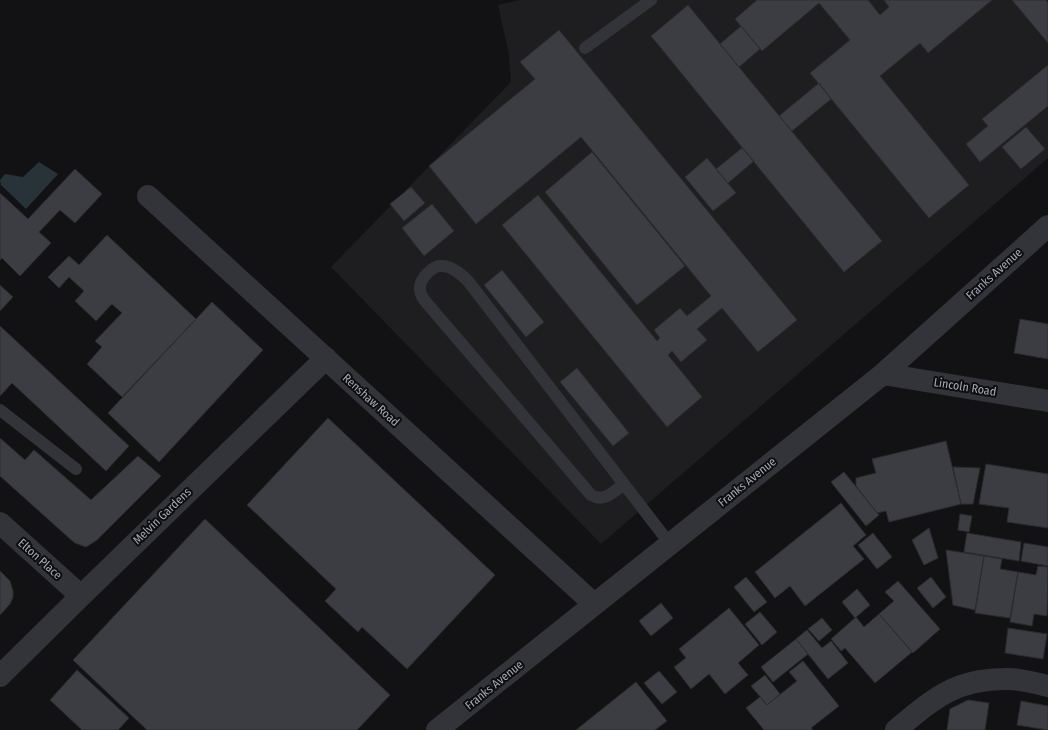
<svg xmlns="http://www.w3.org/2000/svg" width="1048" height="730" viewBox="0 0 1048 730" font-family="'Fira Sans Condensed',sans-serif">
	<rect width="100%" height="100%" fill="#121214"/>
	<!-- built -->
	<path fill="#1e1e21" d="M 520,0 L 1048,0 L 1048,158 L 601,544 L 331,267 L 511,82 L 509,55 L 498,5 Z"/>
	<!-- water -->
	<path fill="#273338" d="M 39,162 L 58,174 L 26,209 L 1,185 L 0,180 L 5,174 L 23,177 Z"/>
	<!-- building -->
	<path fill="#3c3d42" stroke="#2c2c30" d="M 757,0 L 868,0 L 880,15 L 889,7 L 884,0 L 992,0 L 928,53 L 920,43 L 880,76 L 969,185 L 929,218 L 810,73 L 850,40 L 819,3 L 762,51 L 735,19 Z
		M 1012,0 L 1046,0 L 1048,3 L 1048,43 Z
		M 688,5 L 882,241 L 844,272 L 651,36 Z
		M 741,26 L 760,49 L 739,67 L 720,44 Z
		M 559,30 L 797,320 L 758,352 L 722,308 L 697,329 L 707,340 L 681,362 L 672,351 L 668,355 L 702,397 L 667,427 L 502,225 L 538,195 L 657,341 L 660,338 L 654,330 L 680,308 L 687,316 L 711,296 L 581,137 L 476,224 L 429,166 L 535,79 L 520,62 Z
		M 1048,65 L 1048,106 L 980,162 L 966,144 L 988,126 L 982,119 Z
		M 819,83 L 831,99 L 792,131 L 779,116 Z
		M 1026,127 L 1045,149 L 1021,169 L 1002,147 Z
		M 742,148 L 754,161 L 728,183 L 716,169 Z
		M 592,152 L 685,266 L 637,305 L 545,192 Z
		M 707,158 L 736,193 L 713,211 L 685,177 Z
		M 75,169 L 102,194 L 75,223 L 60,210 L 39,232 L 51,243 L 20,276 L 2,258 L 0,260 L 0,193 L 28,219 Z
		M 411,187 L 425,203 L 404,221 L 390,204 Z
		M 432,204 L 454,231 L 424,256 L 402,228 Z
		M 107,235 L 196,319 L 122,397 L 87,364 L 102,347 L 95,341 L 122,313 L 112,304 L 96,321 L 75,301 L 84,291 L 69,277 L 59,288 L 48,277 L 69,256 L 79,265 Z
		M 502,270 L 544,322 L 526,337 L 484,285 Z
		M 0,285 L 13,297 L 0,311 Z
		M 212,302 L 263,350 L 159,462 L 108,413 Z
		M 1020,319 L 1048,324 L 1048,359 L 1014,353 Z
		M 0,326 L 129,446 L 106,471 L 12,383 L 0,396 Z
		M 577,368 L 629,433 L 613,446 L 560,382 Z
		M 328,418 L 495,575 L 407,669 L 362,627 L 358,632 L 325,601 L 336,589 L 247,505 Z
		M 0,438 L 25,460 L 34,450 L 91,500 L 138,456 L 161,476 L 97,540 L 86,547 L 75,543 L 69,538 L 0,476 Z
		M 946,441 L 961,504 L 889,522 L 886,511 L 877,513 L 856,486 L 856,478 L 876,473 L 872,459 Z
		M 986,464 L 1048,474 L 1048,528 L 1007,522 L 1009,508 L 979,504 Z
		M 953,467 L 980,468 L 973,504 L 961,504 Z
		M 844,472 L 879,515 L 866,526 L 831,482 Z
		M 841,503 L 866,535 L 853,546 L 864,559 L 805,606 L 790,586 L 775,598 L 755,572 Z
		M 960,514 L 972,516 L 969,532 L 958,530 Z
		M 205,519 L 390,695 L 357,730 L 147,730 L 73,660 Z
		M 929,528 L 938,558 L 924,565 L 912,540 Z
		M 873,533 L 892,557 L 877,569 L 858,545 Z
		M 967,533 L 1021,542 L 1019,561 L 964,552 Z
		M 1024,543 L 1048,547 L 1048,566 L 1021,561 Z
		M 946,550 L 984,556 L 975,610 L 953,605 Z
		M 984,556 L 1002,559 L 1000,569 L 1018,572 L 1010,618 L 975,613 Z
		M 1038,566 L 1048,567 L 1047,616 L 1034,614 L 1032,626 L 1010,622 L 1018,572 L 1036,575 Z
		M 0,571 L 10,581 L 13,591 L 13,597 L 10,604 L 0,615 Z
		M 746,577 L 767,602 L 754,612 L 734,587 Z
		M 931,577 L 946,597 L 933,608 L 917,588 Z
		M 898,581 L 940,629 L 913,653 L 879,614 L 894,601 L 885,592 Z
		M 857,589 L 870,605 L 855,618 L 842,602 Z
		M 661,603 L 673,618 L 651,636 L 639,621 Z
		M 729,608 L 759,645 L 738,663 L 748,675 L 725,694 L 709,674 L 691,689 L 674,667 L 686,658 L 679,649 Z
		M 760,612 L 777,632 L 762,645 L 745,624 Z
		M 879,614 L 912,652 L 875,683 L 845,648 L 841,651 L 831,639 L 856,617 L 864,627 Z
		M 822,618 L 832,630 L 819,641 L 808,629 Z
		M 1008,628 L 1047,634 L 1043,659 L 1005,653 Z
		M 807,630 L 822,648 L 831,641 L 848,663 L 828,679 L 796,639 Z
		M 796,639 L 808,654 L 773,682 L 761,667 Z
		M 803,661 L 839,706 L 811,728 L 813,730 L 764,730 L 746,708 L 760,697 L 767,705 L 797,681 L 789,672 Z
		M 77,670 L 129,718 L 118,730 L 82,730 L 50,700 Z
		M 659,671 L 677,692 L 662,704 L 644,683 Z
		M 765,675 L 780,694 L 767,705 L 751,686 Z
		M 636,682 L 667,721 L 655,730 L 576,730 Z
		M 968,700 L 989,703 L 985,730 L 947,730 L 950,709 Z
		M 1021,701 L 1048,706 L 1048,730 L 1017,725 Z"/>
	<g fill="none" stroke-linecap="round" stroke-linejoin="round">
		<!-- service -->
		<path stroke="#333439" stroke-width="12" d="M 585,48 L 651,0
			M 0,410 L 76,469
			M 624,484 C 613,492 604,503 591,495 L 425,301 C 422,297 420,293 420,289 C 419,280 432,265 442,266 C 452,266 461,274 468,281 L 670,544"/>
		<!-- minor -->
		<path stroke="#333439" stroke-width="22" d="M 148,196 L 594,604
			M 883,374 L 1048,401
			M 0,523 L 81,596
			M 0,676 L 81,596 L 326,358
			M 437,730 L 883,374 L 1048,226
			M 896,730 C 933,699 955,679 1005,679 C 1019,678 1034,683 1048,686"/>
	</g>
	<g text-anchor="middle" stroke-width="4" stroke-linejoin="round" paint-order="stroke">
		<!-- street labels -->
		<g font-size="12" fill="#a2aab6" stroke="#0d0d0f">
			<text transform="translate(994 274) rotate(-42)" y="4">Franks Avenue</text>
			<text transform="translate(965 387) rotate(9)" y="4">Lincoln Road</text>
			<text transform="translate(371 400) rotate(42)" y="4">Renshaw Road</text>
			<text transform="translate(747 482) rotate(-39)" y="4">Franks Avenue</text>
			<text transform="translate(162 516) rotate(-44)" y="4">Melvin Gardens</text>
			<text transform="translate(40 559) rotate(42)" y="4">Elton Place</text>
			<text transform="translate(494 685) rotate(-39)" y="4">Franks Avenue</text>
		</g>
	</g>
</svg>
